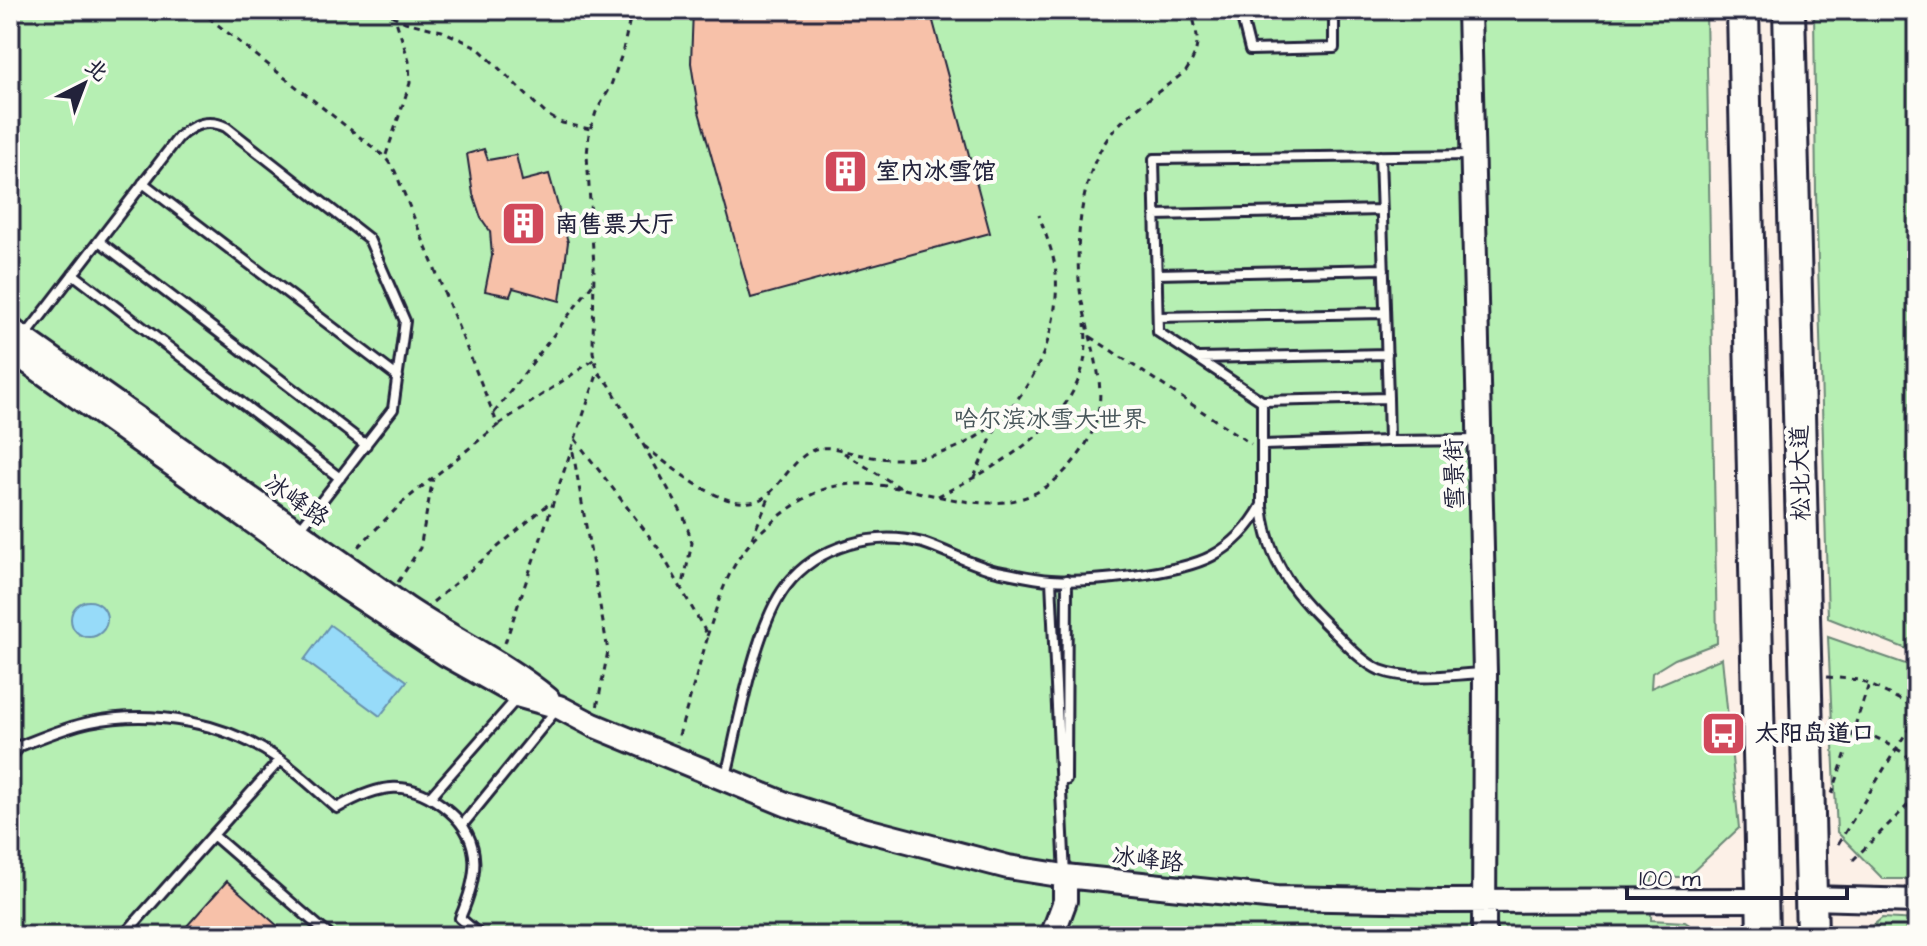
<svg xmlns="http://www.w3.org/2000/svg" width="1927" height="946" viewBox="0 0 1927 946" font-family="'Architects Daughter','LXGW WenKai TC',sans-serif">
	<rect width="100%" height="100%" fill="#fcf0e7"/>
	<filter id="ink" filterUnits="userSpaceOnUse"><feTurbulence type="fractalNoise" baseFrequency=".0125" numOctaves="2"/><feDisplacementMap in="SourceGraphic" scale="16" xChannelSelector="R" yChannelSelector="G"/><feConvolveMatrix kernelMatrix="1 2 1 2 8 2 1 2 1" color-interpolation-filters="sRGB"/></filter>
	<g filter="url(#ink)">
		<!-- green -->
		<path fill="#b6efb3" stroke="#6c8877" stroke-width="2" d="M 10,10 L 1706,10 L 1717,643 L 1675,659 L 1652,673 L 1651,688 L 1722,658 L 1739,828 L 1687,877 L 1652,877 L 1651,920 L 1685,922 L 1706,936 L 10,936 Z
			M 1814,10 L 1917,10 L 1917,653 L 1828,618 L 1816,192 Z
			M 1828,637 L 1917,668 L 1917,879 L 1883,879 L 1837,832 Z
			M 1882,918 L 1917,920 L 1917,936 L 1860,936 Z"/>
		<!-- water -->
		<path fill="#97dbf9" stroke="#6891ad" stroke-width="2" d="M71 619a18 18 0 1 1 36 0a18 18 0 1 1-36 0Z
			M 330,625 L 407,681 L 380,716 L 304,660 Z"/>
		<!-- building -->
		<path fill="#f7c1a9" stroke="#22223b" stroke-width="2" d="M 693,10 L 930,10 L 990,233 L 751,298 L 698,108 L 691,63 Z
			M 484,149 L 488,160 L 516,155 L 522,181 L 549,174 L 568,242 L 560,301 L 513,288 L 510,296 L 485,291 L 492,256 L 490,231 L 481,218 L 473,194 L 467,154 Z
			M 227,881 L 289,936 L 178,936 Z"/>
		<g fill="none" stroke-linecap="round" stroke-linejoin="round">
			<defs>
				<path id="lane" d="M 1240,10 L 1250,50 L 1334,48 L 1334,10
					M 1380,156 L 1388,398
					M 143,183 L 398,377
					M 1155,215 L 1382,210
					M 99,241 L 366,445
					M 73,274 L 340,478
					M 1157,274 L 1384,269
					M 1158,317 L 1385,313
					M 24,338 L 178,138 C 192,125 207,118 226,127 L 369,239 L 405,321 L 393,409 L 300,529
					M 1199,358 L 1387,354
					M 1262,401 L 1158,332 L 1154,159 L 1472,155
					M 1262,445 L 1389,441
					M 1262,506 C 1268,566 1296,595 1337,635 C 1350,648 1364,663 1380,670 C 1412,682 1452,674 1485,673
					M 1051,580 L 1065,876
					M 10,744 L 20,746 C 43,737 66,727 90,722 C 154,709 226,722 280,760 C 300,774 318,792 337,808 C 379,784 410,777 449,811 C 485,842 477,879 460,918 L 481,936
					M 10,758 L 20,746
					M 726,776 C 739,724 754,628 786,586 C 817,546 874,530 923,543 C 948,551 971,565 997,571 C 1014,574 1033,579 1051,580 C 1089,583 1178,574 1212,556 C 1234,544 1250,527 1262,505 L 1262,401 L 1388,398 L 1389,441 L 1479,440
					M 1066,780 L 1067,580
					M 432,795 L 519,696
					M 464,823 L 557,709
					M 213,835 L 330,936
					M 123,936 L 280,760"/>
				<path id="secondary" d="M 1469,10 L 1485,673 L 1484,936
					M 10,329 L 406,608 C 452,639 505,663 548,699
					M 10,349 L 346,588 L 447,655 L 520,696 L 559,707 L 593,725 L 788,805 L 866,830 L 1008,867 L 1065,876 L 1276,898 L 1440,901 L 1762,900
					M 1811,898 L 1917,901
					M 1052,936 L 1065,901 L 1065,876"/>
				<path id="highway" d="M 1743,10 L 1763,936
					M 1789,10 L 1812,936"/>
			</defs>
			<!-- lane casing -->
			<use href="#lane" stroke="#22223b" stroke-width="14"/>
			<!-- secondary casing -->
			<use href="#secondary" stroke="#22223b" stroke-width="28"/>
			<!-- highway casing -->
			<use href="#highway" stroke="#22223b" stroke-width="36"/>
			<!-- path -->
			<path stroke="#22223b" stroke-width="3" stroke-dasharray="6 6" stroke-linecap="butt" d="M 199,10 L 385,157 L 395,171 L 498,425 L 403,502 L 354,551
				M 381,10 L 405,22 L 442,31 L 477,47 L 547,115 L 562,123 L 590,129
				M 632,10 L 622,54 L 610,88 L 596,112 L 589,134 L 587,155 L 594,266 L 593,352 L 598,372 L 609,384 L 684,517 L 692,543 L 682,589
				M 1812,16 L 1834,16 L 1834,10
				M 386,155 L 410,83 L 409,61 L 395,18
				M 1091,337 L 1251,444
				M 494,413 L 594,282
				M 499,424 L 595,359
				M 575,439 L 659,549 L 708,636 L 677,742
				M 644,446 C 670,465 726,516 761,499 C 770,495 777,485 783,478 C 792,467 805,450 820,448 C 833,446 849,453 862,455 C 879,459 898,460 916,458 C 1004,449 1062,358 1056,273 C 1054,253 1045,234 1039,215
				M 573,452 L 608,651 L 597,708
				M 844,453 L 902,489
				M 974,477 L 997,425
				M 938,496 C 993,469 1066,431 1083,366 C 1087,352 1086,337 1085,323
				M 752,538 L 771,493
				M 398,582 L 420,548 L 433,478
				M 433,602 L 552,501
				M 707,636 C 715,614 721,589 733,568 C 745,546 761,530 781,515 C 795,504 811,493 828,488 C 907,466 994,544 1065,471 C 1121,412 1096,370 1082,302 C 1073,256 1079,177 1108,138 C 1127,111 1160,92 1186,71 C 1202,46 1198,37 1191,10
				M 505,643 L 598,372
				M 1827,677 L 1860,680 L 1917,708
				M 1829,723 C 1862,729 1890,742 1917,763
				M 1832,794 L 1869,684
				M 1838,844 L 1917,715
				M 1853,860 L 1917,796"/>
			<!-- lane -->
			<use href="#lane" stroke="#fdfcf7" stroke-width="8"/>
			<!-- secondary -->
			<use href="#secondary" stroke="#fdfcf7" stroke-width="22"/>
			<!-- highway -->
			<use href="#highway" stroke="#fdfcf7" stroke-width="30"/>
		</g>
	</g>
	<!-- icons -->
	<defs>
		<symbol id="building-square" viewBox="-11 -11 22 22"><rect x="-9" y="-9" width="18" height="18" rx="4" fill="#d1495b" stroke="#fdfcf7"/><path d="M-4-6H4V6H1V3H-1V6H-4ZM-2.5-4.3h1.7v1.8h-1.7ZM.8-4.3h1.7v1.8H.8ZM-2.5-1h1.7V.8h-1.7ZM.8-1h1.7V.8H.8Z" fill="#fff"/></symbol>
		<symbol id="bus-square" viewBox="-11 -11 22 22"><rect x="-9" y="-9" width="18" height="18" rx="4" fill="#d1495b" stroke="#fdfcf7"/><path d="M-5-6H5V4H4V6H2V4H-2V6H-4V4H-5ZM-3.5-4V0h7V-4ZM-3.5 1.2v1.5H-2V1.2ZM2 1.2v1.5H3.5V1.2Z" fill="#fff"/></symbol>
	</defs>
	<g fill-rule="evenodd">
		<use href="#building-square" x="820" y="146" width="51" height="51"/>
		<use href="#building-square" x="498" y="198" width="51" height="51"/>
		<use href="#bus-square" x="1698" y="708" width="51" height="51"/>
	</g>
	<g text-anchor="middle" stroke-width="8" stroke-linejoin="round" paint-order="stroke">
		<!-- poi labels -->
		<g font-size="24" font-weight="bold" fill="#22223b" stroke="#fdfcf7" text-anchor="start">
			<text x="876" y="179">室内冰雪馆</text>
			<text x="555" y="232">南售票大厅</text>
			<text x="1755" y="741">太阳岛道口</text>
		</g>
		<!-- park labels -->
		<g font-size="24" fill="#475559" stroke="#fdfcf7">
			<text x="1050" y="427">哈尔滨冰雪大世界</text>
		</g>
		<!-- street labels -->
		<g font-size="24" fill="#22223b" stroke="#fdfcf7">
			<text transform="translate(1800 473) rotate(-91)" y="8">松北大道</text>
			<text transform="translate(1454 474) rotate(-91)" y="8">雪景街</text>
			<text transform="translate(297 500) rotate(35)" y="8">冰峰路</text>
			<text transform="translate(1148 859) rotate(6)" y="8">冰峰路</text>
		</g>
	</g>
	<!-- margin -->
	<rect width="1927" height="946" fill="none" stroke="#fdfcf7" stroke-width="40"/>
	<rect x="20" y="20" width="1887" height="906" fill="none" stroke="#22223b" stroke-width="3" filter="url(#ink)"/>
	<!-- north arrow -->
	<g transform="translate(84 84) rotate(42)" stroke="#fdfcf7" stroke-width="6" paint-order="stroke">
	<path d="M0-6L14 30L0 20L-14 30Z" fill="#22223b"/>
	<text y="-12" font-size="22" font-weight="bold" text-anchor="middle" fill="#22223b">北</text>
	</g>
	<!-- scale -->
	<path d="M1627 886v12h220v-12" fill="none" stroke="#22223b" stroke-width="4"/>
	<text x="1639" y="886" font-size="24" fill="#22223b" stroke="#fdfcf7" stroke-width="6" paint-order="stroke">100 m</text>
</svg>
